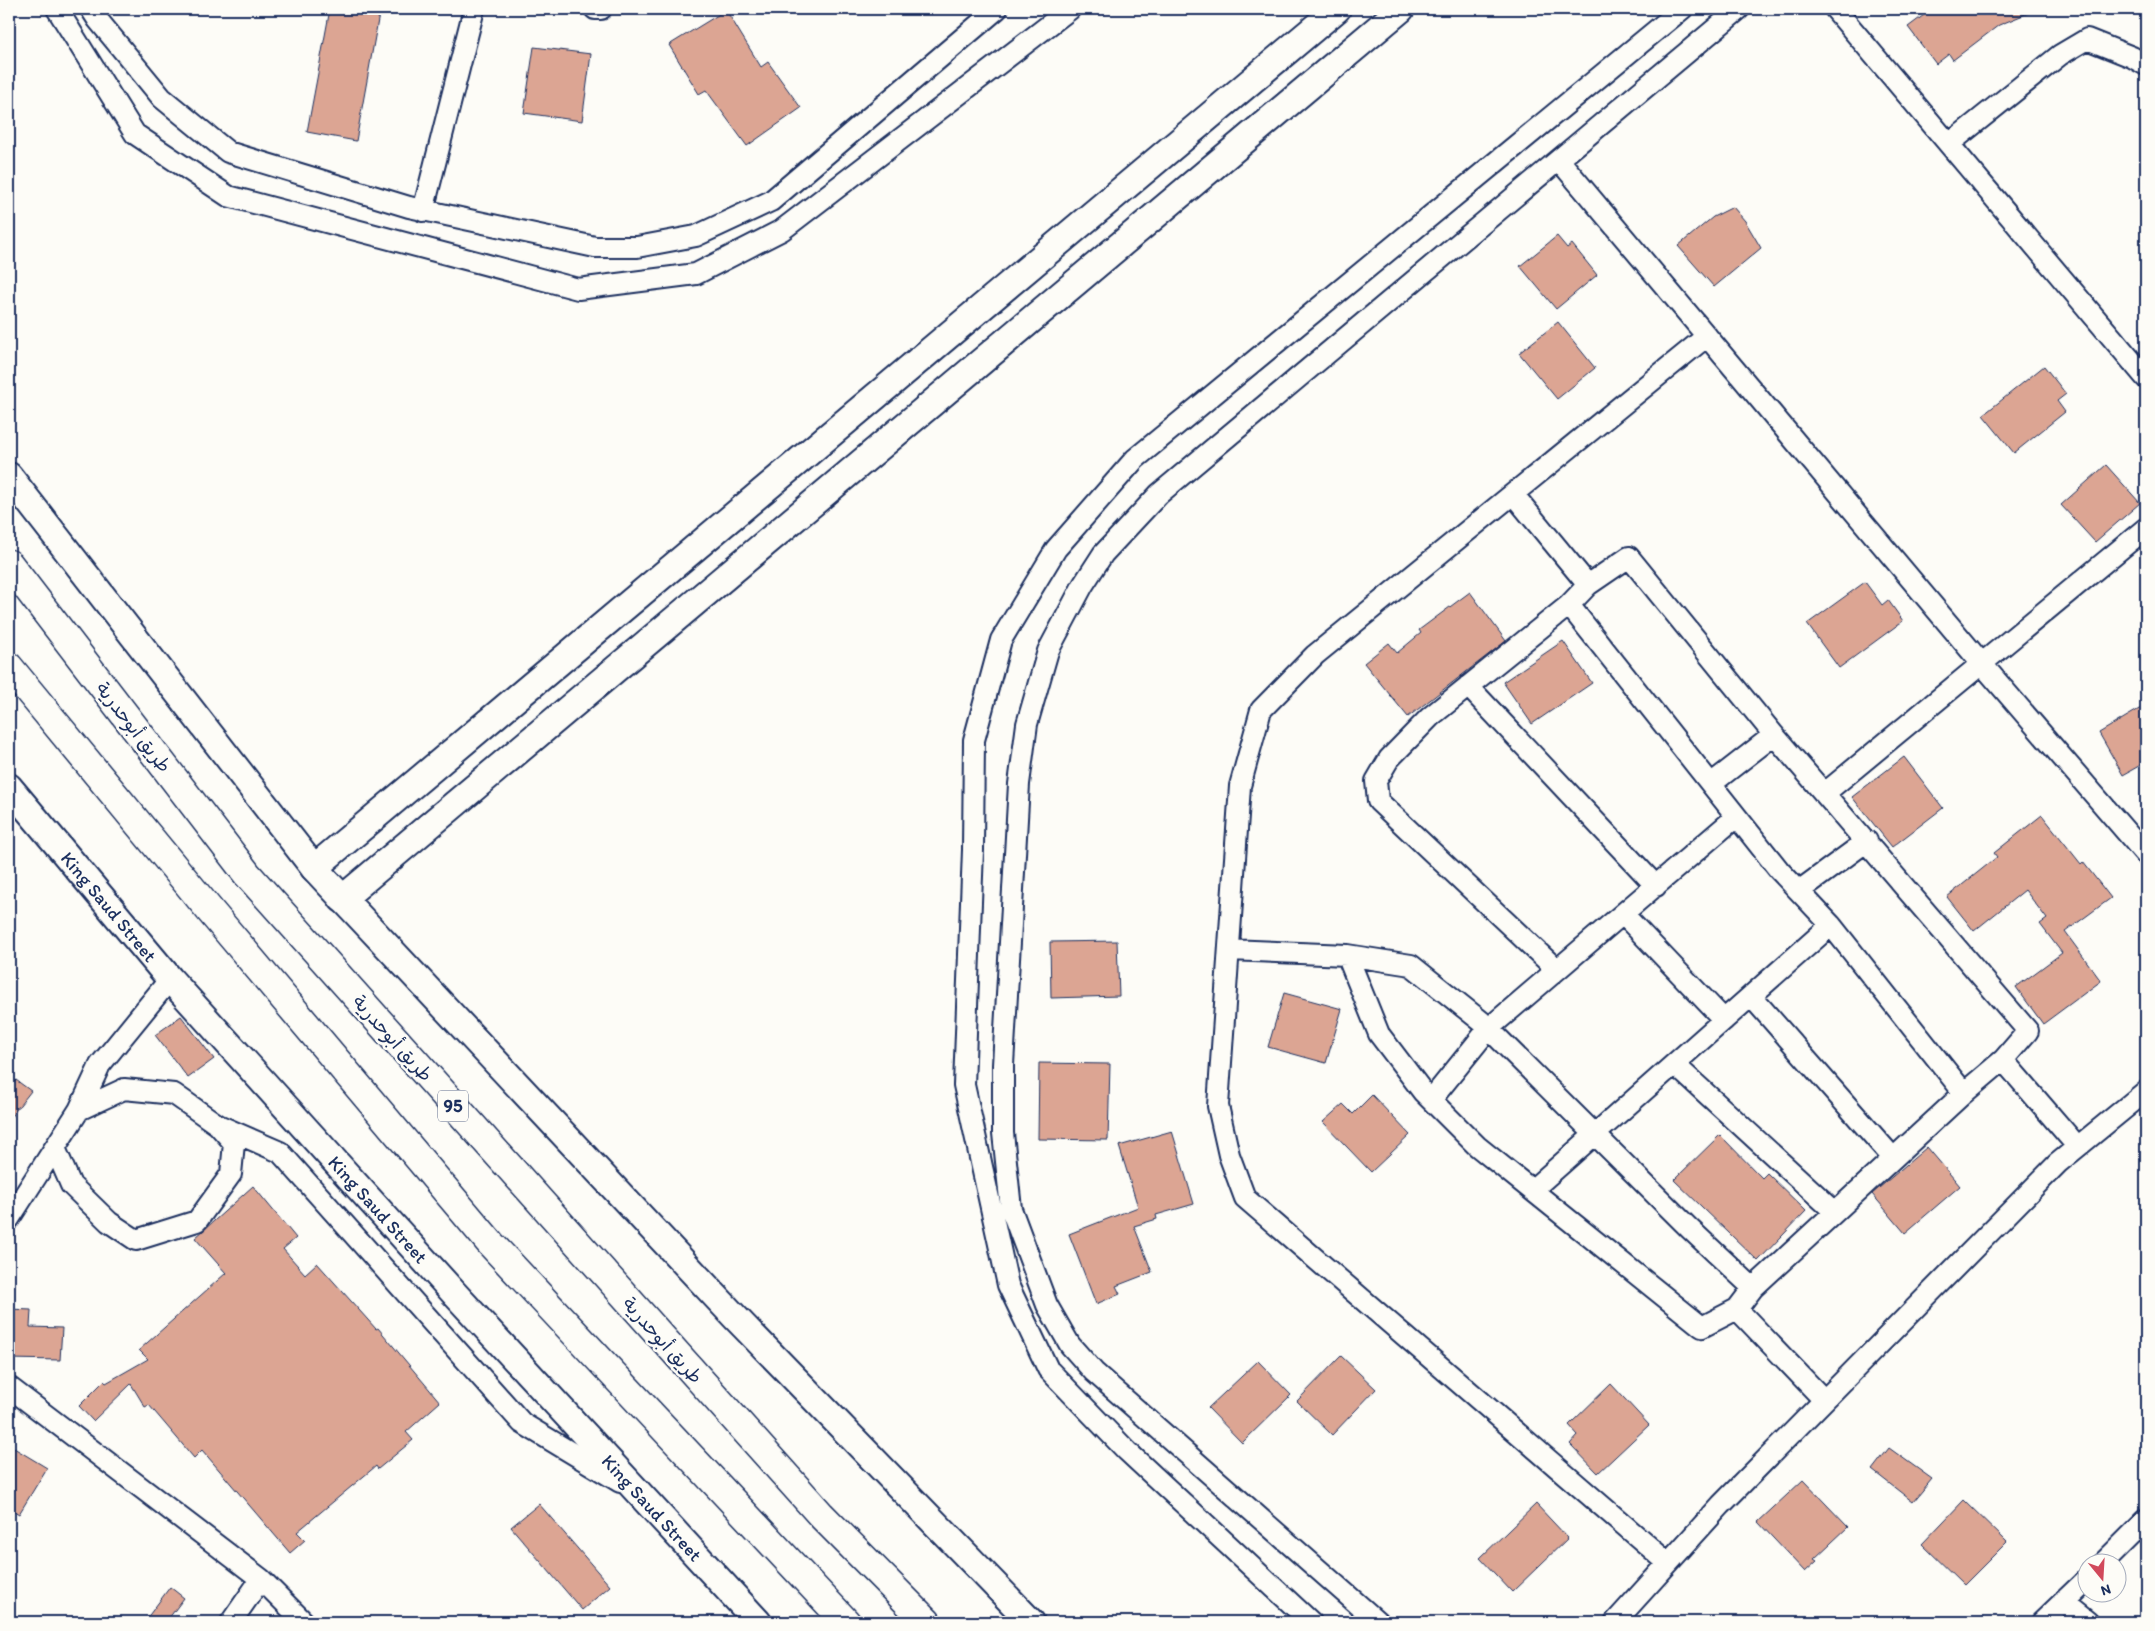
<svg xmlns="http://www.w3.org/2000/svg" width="2155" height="1631" viewBox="0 0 2155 1631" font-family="Itim,'Playpen Sans Arabic',sans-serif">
	<rect width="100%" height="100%" fill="#fdfcf7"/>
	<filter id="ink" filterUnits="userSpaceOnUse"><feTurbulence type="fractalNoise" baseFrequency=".02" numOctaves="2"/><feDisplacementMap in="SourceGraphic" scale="10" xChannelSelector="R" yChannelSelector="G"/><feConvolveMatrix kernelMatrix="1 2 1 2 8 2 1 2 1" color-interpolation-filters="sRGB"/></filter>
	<g filter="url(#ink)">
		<!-- building -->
		<path fill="#dca593" stroke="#1b2f5e" d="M 330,9 L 380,9 L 356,141 L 307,132 Z
			M 1932,9 L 2038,9 L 1999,25 L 1953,60 L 1949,54 L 1936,64 L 1908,27 Z
			M 726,10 L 761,67 L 768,62 L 801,108 L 747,146 L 706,90 L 699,94 L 669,45 Z
			M 534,47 L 591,54 L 582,121 L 524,113 Z
			M 1733,207 L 1745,221 L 1761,248 L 1714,287 L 1678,246 L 1713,217 Z
			M 1557,236 L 1567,248 L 1572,244 L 1597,275 L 1556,309 L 1520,266 Z
			M 1558,322 L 1595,368 L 1557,399 L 1519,353 Z
			M 2044,366 L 2066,394 L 2057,401 L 2065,412 L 2014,453 L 1983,415 Z
			M 2106,465 L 2140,503 L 2095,542 L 2061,505 Z
			M 1865,582 L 1882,605 L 1888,600 L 1903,621 L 1839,668 L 1807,624 Z
			M 1470,592 L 1506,641 L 1408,717 L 1364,663 L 1389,643 L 1397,653 L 1421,633 L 1419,630 Z
			M 1563,641 L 1592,683 L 1532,724 L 1503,682 Z
			M 2146,705 L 2146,762 L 2123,775 L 2099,733 Z
			M 1904,757 L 1943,808 L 1892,847 L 1852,797 Z
			M 2042,815 L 2081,864 L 2083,862 L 2111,898 L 2065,932 L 2101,981 L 2043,1024 L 2016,987 L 2062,953 L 2040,924 L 2047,919 L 2025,890 L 1974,931 L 1947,897 L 1997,857 L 1994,853 Z
			M 1117,941 L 1119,996 L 1051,998 L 1050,942 Z
			M 1284,993 L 1342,1009 L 1326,1063 L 1268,1047 Z
			M 181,1016 L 214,1059 L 188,1078 L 155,1035 Z
			M 1039,1063 L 1110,1064 L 1108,1140 L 1038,1139 Z
			M 16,1080 L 31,1091 L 9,1119 L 9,1090 Z
			M 1372,1095 L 1410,1135 L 1371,1172 L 1323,1122 L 1343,1104 L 1353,1114 Z
			M 1172,1131 L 1194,1204 L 1156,1215 L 1157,1219 L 1134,1226 L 1152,1272 L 1116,1286 L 1120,1294 L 1096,1304 L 1069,1234 L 1138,1207 L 1119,1146 Z
			M 1720,1135 L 1762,1178 L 1767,1173 L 1806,1211 L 1758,1261 L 1674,1180 Z
			M 1927,1147 L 1960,1186 L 1905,1233 L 1872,1194 Z
			M 253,1186 L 296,1238 L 283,1249 L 305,1274 L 317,1263 L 376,1329 L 378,1328 L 440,1402 L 406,1432 L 413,1440 L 378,1469 L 376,1466 L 297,1532 L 305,1540 L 290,1553 L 202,1450 L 194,1458 L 149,1405 L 145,1407 L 131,1384 L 93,1421 L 79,1406 L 104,1381 L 106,1383 L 148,1359 L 139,1350 L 226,1273 L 195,1238 Z
			M 9,1309 L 31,1310 L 30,1327 L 62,1328 L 60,1360 L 9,1359 Z
			M 1341,1356 L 1376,1389 L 1332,1435 L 1297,1401 Z
			M 1258,1361 L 1291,1395 L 1242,1443 L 1208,1408 Z
			M 1611,1384 L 1649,1425 L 1598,1473 L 1570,1444 L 1578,1435 L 1569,1425 Z
			M 9,1445 L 47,1468 L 19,1514 L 9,1508 Z
			M 1889,1448 L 1932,1479 L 1913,1502 L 1872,1470 Z
			M 1803,1480 L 1848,1527 L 1814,1559 L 1817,1561 L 1805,1572 L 1758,1522 Z
			M 1964,1500 L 2007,1542 L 1964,1585 L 1922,1544 Z
			M 539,1504 L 610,1586 L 582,1610 L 511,1527 Z
			M 1536,1504 L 1568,1538 L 1512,1592 L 1480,1558 Z
			M 170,1587 L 184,1598 L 166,1622 L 144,1622 Z"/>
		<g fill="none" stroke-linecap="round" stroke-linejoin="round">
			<defs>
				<path id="minor" d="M 57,9 L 135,134 L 228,196 L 578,289 L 696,274 L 782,230 L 1070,9
					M 91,9 L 98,20 L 162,98 L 228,152 L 409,207 L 595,247 L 637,247 L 696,236 L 771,201 L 997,9
					M 595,9 L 601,9
					M 1835,9 L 2146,378
					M 1949,144 L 2060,55 L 2087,39 L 2132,57 L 2146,65
					M 1559,160 L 1982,664 L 2146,855
					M 423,211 L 474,9
					M 1513,494 L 1588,585 L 1569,605 L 1779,870 L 1831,925 L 1964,1093 L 2003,1060 L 2077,1146
					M 1588,585 L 1629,557 L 1774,735 L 2028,1031 L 2003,1060
					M 1468,686 L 1656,886
					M 1711,784 L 1774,735
					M 1825,793 L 2146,528
					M 1799,891 L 1867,841
					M 1623,914 L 1724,1020
					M 1229,950 L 1347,955 L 1411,965 L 1481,1021 L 1690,1229 L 1753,1288 L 1737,1309 L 1824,1400
					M 1347,955 L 1379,1034 L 1423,1092 L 1477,1146 L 1702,1327 L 1737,1309
					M 1557,970 L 1378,801 L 1376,781 L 1389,759 L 1430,717 L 1569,605
					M 1751,996 L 1893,1158
					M 1674,1064 L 1835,1212
					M 1431,1100 L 1489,1028 L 1736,817
					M 218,1125 L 280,1152 L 522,1423 L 620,1482
					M 55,1148 L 71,1185 L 109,1222 L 136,1240 L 197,1221 L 231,1174 L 234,1143 L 218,1125 L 174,1094 L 124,1089 L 79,1110
					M 1532,1190 L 1831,925
					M 9,1219 L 79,1110 L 100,1065 L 170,979
					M 1753,1288 L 1964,1093
					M 9,1387 L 261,1579 L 304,1622
					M 1668,1563 L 1245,1198 L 1229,1155 L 1218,1106 L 1240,786 L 1261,710 L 1315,655 L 1707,336
					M 2102,1564 L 2146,1520
					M 2063,1602 L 2088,1622
					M 231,1622 L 261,1579
					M 1311,1622 L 1127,1451 L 1048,1369 L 1008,1285 L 964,1085 L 973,850 L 974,740 L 1001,640 L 1056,549 L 1135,459 L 1682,9
					M 1378,1622 L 1094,1372 L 1070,1345 L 1047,1305 L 1011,1209 L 1003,1133 L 1003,1065 L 1019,784 L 1027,724 L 1048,651 L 1083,585 L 1103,554 L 1159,494 L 1739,9
					M 1615,1622 L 1721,1505 L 2058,1163 L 2146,1091
					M 2042,1622 L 2088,1578"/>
				<g id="major">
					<path d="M 9,476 L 314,868 L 735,1317 L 1031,1622"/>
					<path id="s1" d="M 9,787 L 170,979 L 454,1293 L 758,1622"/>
					<path d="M 314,868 L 1337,9"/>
					<path d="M 342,899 L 1401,9"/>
				</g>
				<path id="highway" d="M 9,564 L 247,874 L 821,1515 L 927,1622
					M 9,667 L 212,913 L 491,1244 L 846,1622"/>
			</defs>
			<!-- minor casing -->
			<use href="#minor" stroke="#1b2f5e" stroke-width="24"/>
			<!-- major casing -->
			<use href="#major" stroke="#1b2f5e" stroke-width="30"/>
			<!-- highway casing -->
			<use href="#highway" stroke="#1b2f5e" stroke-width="31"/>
			<!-- minor -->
			<use href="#minor" stroke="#fdfcf7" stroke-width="20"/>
			<!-- major -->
			<use href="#major" stroke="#fdfcf7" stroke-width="26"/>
			<!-- highway -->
			<use href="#highway" stroke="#fdfcf7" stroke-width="28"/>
		</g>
	</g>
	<g text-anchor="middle" stroke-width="5" stroke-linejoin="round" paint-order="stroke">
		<!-- shield labels -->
		<rect fill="#fdfcf7" stroke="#5f6c8c" stroke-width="1" x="438" y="1090.5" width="30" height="31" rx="4"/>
		<g font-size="18" font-weight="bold" fill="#1b2f5e">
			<text x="453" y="1112">95</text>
		</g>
		<!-- street labels -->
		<g font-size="19" fill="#1b2f5e" stroke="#fdfcf7">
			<text transform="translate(134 727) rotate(52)" y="7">طريق أبوحدرية</text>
			<text dy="7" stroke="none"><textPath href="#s1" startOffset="156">King Saud Street</textPath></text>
			<text transform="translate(393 1038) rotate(48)" y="7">طريق أبوحدرية</text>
			<text dy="7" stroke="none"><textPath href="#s1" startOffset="561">King Saud Street</textPath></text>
			<text transform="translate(663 1340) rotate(48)" y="7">طريق أبوحدرية</text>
			<text dy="7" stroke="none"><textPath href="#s1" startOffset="966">King Saud Street</textPath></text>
		</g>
	</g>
	<!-- margin -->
	<rect width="2155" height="1631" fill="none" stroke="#fdfcf7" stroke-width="30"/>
	<rect x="15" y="15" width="2125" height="1601" fill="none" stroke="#1b2f5e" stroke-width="2" filter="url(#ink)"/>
	<!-- north arrow -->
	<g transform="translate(2102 1578) rotate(162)"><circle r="24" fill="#fdfcf7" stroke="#a3aaba"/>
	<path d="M0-4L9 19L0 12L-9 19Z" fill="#d1495b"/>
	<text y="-8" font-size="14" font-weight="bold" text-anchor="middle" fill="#1b2f5e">N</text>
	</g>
</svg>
